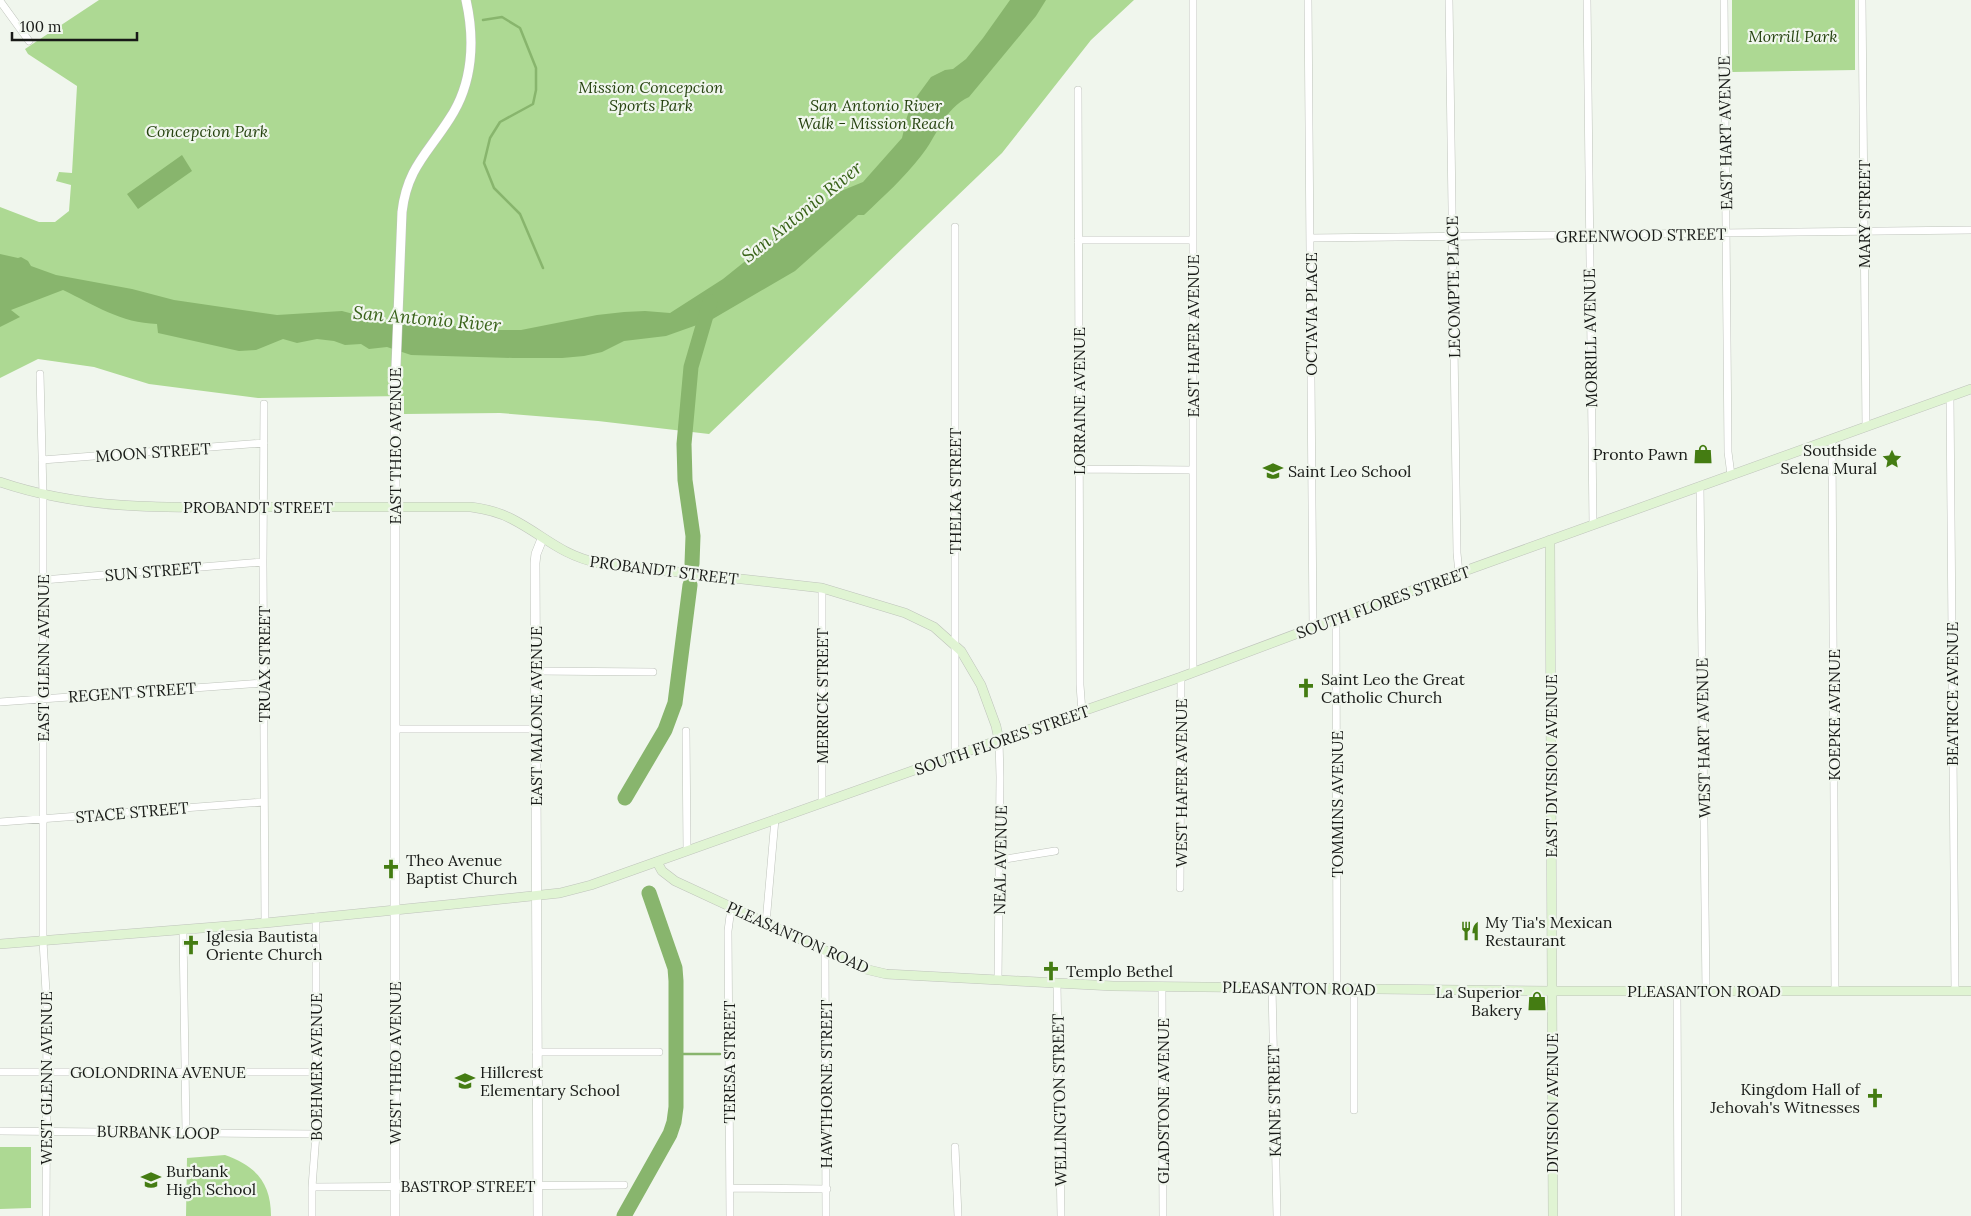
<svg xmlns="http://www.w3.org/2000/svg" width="1971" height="1216" viewBox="0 0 1971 1216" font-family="Lora,serif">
	<rect width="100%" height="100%" fill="#f0f6ed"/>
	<!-- green -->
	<path fill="#add993" d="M 99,0 L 1134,0 L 1091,40 L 1002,153 L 709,434 L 598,421 L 500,413 L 404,414 L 404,396 L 258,398 L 149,384 L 94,367 L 38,359 L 0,378 L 0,207 L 39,222 L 55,222 L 69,211 L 71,185 L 56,181 L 59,172 L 72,173 L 77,86 L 28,54 L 25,49 Z
		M 1732,0 L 1855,0 L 1855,70 L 1732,72 Z
		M 0,1147 L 31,1147 L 31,1208 L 0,1209 Z
		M 225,1155 C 256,1166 271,1183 271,1216 L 186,1216 L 187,1158 Z"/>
	<!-- water -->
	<path fill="#88b56d" d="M 1010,0 L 1046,0 L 1036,16 L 969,97 C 944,108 937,137 921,156 C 904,178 884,196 864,215 L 858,215 L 795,271 L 711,320 L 666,336 L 624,341 L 602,352 L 584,356 L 562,358 L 513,358 L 411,355 L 387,347 L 369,349 L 361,344 L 345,345 L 334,341 L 317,339 L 297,343 L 283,339 L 256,350 L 239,351 L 158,333 L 157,324 C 121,323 94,305 63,290 L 11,310 L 20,317 L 0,327 L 0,254 L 18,258 L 21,257 L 28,261 L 31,266 L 56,275 L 132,289 L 174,300 L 277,315 L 342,311 L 384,322 L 433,324 L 492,330 L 521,330 L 597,315 L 624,312 L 645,311 L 670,313 L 723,279 L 804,214 L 823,205 L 841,191 L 863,182 L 902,138 L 907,117 L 912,103 L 931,77 L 945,70 L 953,69 L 966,59 L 983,38 Z
		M 182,155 L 192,171 L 138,209 L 127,194 Z"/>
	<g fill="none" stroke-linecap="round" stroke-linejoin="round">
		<!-- stream -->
		<path stroke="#88b56d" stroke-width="2.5" d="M 483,20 L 502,17 L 520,28 L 536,68 L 536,90 L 533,104 L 500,122 L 490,138 L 484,163 L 494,188 L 520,214 L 543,268
			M 676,1054 L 720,1054"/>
		<!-- river -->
		<path stroke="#88b56d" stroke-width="15" d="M 692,564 L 693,536 L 685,480 L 684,444 L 691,367 L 710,302
			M 625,798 L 665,730 L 675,703 L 690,585
			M 624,1216 L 670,1134 L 674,1122 L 676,1107 L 676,981 L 675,968 L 649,893"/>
		<defs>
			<path id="minor" d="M 1193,0 L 1193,672
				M 1308,0 L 1313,628
				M 1449,0 L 1457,553 L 1459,573
				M 1587,0 L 1593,525
				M 1724,0 L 1728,452 L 1731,475
				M 1862,0 L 1866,427
				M 0,1 L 29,41
				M 1078,90 L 1080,685 L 1082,712
				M 955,227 L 955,756
				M 1310,238 L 1971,230
				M 1078,240 L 1193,240
				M 40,374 L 43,495 L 43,941 L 47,1009 L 46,1216
				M 1950,397 L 1955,990
				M 264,404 L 263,562 L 265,923
				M 1832,439 L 1835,990
				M 42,460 L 264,443
				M 1079,469 L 1193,470
				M 1700,486 L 1706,991
				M 43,580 L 263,562
				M 1336,620 L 1337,988
				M 535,671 L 653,672
				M 0,702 L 264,683
				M 395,729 L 536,729
				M 686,731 L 687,850
				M 822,803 L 822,588
				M 0,822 L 264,802
				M 999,860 L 1055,851
				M 1180,888 L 1181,677
				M 766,923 L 775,819
				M 183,930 L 186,1132
				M 825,951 L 826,1216
				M 998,980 L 1000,777 L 999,740
				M 1057,984 L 1061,1216
				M 1162,986 L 1163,1216
				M 1272,987 L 1277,1216
				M 1354,989 L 1354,1110
				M 1677,991 L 1678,1216
				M 536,1052 L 659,1052
				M 0,1072 L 316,1072
				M 0,1131 L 316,1134
				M 955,1147 L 958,1216
				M 312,1187 L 624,1185
				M 730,1188 L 827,1189
				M 312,1216 L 312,1187 L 316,1134 L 316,917
				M 730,1216 L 728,931 L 731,908"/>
			<path id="tertiary" d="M 395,1216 L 395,392 L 402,212 C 407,168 428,153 450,118 C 473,83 475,40 466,0
				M 538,1216 L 535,563 L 536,554 L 542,539"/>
			<path id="secondary" d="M 0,482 C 82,510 166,508 251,507 C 325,507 398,507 471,507 C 486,509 499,512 512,519 C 545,536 559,554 598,563 L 822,588 L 905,613 L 934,627 L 961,651 L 981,685 L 996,726 L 999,740
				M 1550,540 L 1553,1216
				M 657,862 L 662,871 L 675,881 L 865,969 L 886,974 L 1113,986 L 1552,991 L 1971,991
				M 0,944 L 265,923 L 455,904 L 560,893 L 591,885 L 999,740 L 1181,677 L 1459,573 L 1971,389"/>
		</defs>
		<!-- minor casing -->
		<use href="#minor" stroke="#bec3bb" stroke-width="8"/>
		<!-- tertiary casing -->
		<use href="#tertiary" stroke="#bec3bb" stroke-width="10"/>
		<!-- secondary casing -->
		<use href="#secondary" stroke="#bec3bb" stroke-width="10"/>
		<!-- minor -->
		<use href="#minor" stroke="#fff" stroke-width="7"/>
		<!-- tertiary -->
		<use href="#tertiary" stroke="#fff" stroke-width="9"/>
		<!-- secondary -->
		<use href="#secondary" stroke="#e0f4d3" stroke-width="9"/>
	</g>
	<!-- icons -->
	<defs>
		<symbol id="shop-bare" viewBox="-9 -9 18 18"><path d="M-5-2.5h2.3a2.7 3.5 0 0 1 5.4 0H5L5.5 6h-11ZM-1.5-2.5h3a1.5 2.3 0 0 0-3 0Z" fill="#447c12" stroke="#f0f6ed" stroke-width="2.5" paint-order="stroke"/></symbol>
		<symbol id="sight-bare" viewBox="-9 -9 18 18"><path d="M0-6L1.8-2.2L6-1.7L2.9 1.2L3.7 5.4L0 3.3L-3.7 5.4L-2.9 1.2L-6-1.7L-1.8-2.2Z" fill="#447c12" stroke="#f0f6ed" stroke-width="2.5" paint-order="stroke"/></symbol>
		<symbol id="school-bare" viewBox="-9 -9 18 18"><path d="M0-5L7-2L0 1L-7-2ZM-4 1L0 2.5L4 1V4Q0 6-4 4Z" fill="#447c12" stroke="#f0f6ed" stroke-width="2.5" paint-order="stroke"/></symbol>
		<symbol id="church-bare" viewBox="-9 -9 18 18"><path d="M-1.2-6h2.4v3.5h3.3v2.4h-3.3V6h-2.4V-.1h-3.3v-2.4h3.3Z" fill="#447c12" stroke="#f0f6ed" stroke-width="2.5" paint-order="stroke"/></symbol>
		<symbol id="restaurant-bare" viewBox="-9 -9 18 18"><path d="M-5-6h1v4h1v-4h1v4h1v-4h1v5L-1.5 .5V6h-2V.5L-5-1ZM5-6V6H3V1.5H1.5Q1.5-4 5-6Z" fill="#447c12" stroke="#f0f6ed" stroke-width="2.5" paint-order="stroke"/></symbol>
	</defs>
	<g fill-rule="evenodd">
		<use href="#shop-bare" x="1689" y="440" width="28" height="28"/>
		<use href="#sight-bare" x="1878" y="445" width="28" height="28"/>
		<use href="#school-bare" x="1259" y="457" width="28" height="28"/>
		<use href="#church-bare" x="1292" y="674" width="28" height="28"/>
		<use href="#church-bare" x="377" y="855" width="28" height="28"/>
		<use href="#restaurant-bare" x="1456" y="917" width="28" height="28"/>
		<use href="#church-bare" x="177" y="931" width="28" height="28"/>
		<use href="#church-bare" x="1037" y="957" width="28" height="28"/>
		<use href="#shop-bare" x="1523" y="987" width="28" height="28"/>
		<use href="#school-bare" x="451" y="1067" width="28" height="28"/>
		<use href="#church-bare" x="1861" y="1084" width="28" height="28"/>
		<use href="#school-bare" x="137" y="1166" width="28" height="28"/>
	</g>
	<g text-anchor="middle" stroke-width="4.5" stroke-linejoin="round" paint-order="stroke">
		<!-- park labels -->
		<g font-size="16" font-style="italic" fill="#25420f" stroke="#f0f6ed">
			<text x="1793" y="42">Morrill Park</text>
			<text x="651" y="93">Mission Concepcion<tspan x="651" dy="18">Sports Park</tspan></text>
			<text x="876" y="111">San Antonio River<tspan x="876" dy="18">Walk - Mission Reach</tspan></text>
			<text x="207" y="137">Concepcion Park</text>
		</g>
		<!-- street labels -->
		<g font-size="16" fill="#181a17" stroke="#f0f6ed">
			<text transform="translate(1725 133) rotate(-91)" y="6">EAST HART AVENUE</text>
			<text transform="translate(1864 214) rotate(-90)" y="6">MARY STREET</text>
			<text transform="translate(1641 235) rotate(-1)" y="6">GREENWOOD STREET</text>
			<text transform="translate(1453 287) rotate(-91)" y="6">LECOMPTE PLACE</text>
			<text transform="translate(1311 314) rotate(-90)" y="6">OCTAVIA PLACE</text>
			<text transform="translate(1193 336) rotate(-90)" y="6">EAST HAFER AVENUE</text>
			<text transform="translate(1590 338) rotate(-91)" y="6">MORRILL AVENUE</text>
			<text transform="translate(1079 401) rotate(-90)" y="6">LORRAINE AVENUE</text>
			<text transform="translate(395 446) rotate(-90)" y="6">EAST THEO AVENUE</text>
			<text transform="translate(153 452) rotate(-4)" y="6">MOON STREET</text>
			<text transform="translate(955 491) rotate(-90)" y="6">THELKA STREET</text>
			<text x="258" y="513">PROBANDT STREET</text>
			<text transform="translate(664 570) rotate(7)" y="6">PROBANDT STREET</text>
			<text transform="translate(153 571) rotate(-5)" y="6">SUN STREET</text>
			<text transform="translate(1383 602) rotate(-20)" y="6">SOUTH FLORES STREET</text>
			<text transform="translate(43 658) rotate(-90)" y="6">EAST GLENN AVENUE</text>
			<text transform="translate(264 664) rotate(-90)" y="6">TRUAX STREET</text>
			<text transform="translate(132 692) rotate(-4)" y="6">REGENT STREET</text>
			<text transform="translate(1952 694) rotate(-90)" y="6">BEATRICE AVENUE</text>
			<text transform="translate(822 696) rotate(-90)" y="6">MERRICK STREET</text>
			<text transform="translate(1834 715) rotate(-90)" y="6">KOEPKE AVENUE</text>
			<text transform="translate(536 716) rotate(-90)" y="6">EAST MALONE AVENUE</text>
			<text transform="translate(1703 738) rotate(-91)" y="6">WEST HART AVENUE</text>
			<text transform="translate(1002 740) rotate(-19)" y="6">SOUTH FLORES STREET</text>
			<text transform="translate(1551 766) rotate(-90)" y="6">EAST DIVISION AVENUE</text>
			<text transform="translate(1181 783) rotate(-90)" y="6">WEST HAFER AVENUE</text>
			<text transform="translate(1337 804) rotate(-90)" y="6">TOMMINS AVENUE</text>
			<text transform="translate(132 812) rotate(-5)" y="6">STACE STREET</text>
			<text transform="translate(1000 860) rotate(-89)" y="6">NEAL AVENUE</text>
			<text transform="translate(798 937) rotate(24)" y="6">PLEASANTON ROAD</text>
			<text transform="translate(1299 988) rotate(1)" y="6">PLEASANTON ROAD</text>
			<text x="1704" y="997">PLEASANTON ROAD</text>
			<text transform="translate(729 1062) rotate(-90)" y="6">TERESA STREET</text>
			<text transform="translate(395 1063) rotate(-90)" y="6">WEST THEO AVENUE</text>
			<text transform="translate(316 1067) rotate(-90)" y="6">BOEHMER AVENUE</text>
			<text x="158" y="1078">GOLONDRINA AVENUE</text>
			<text transform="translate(46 1078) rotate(-90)" y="6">WEST GLENN AVENUE</text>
			<text transform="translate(826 1084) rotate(-90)" y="6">HAWTHORNE STREET</text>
			<text transform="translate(1059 1100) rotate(-91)" y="6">WELLINGTON STREET</text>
			<text transform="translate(1163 1101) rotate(-90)" y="6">GLADSTONE AVENUE</text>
			<text transform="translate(1274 1101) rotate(-91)" y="6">KAINE STREET</text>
			<text transform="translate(1552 1103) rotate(-90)" y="6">DIVISION AVENUE</text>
			<text transform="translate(158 1132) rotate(1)" y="6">BURBANK LOOP</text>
			<text x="468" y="1192">BASTROP STREET</text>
		</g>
		<!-- poi labels -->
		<g font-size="16" fill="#181a17" stroke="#f0f6ed" text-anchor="start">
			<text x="1877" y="456" text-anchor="end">Southside<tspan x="1877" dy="18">Selena Mural</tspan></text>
			<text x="1688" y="460" text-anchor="end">Pronto Pawn</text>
			<text x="1288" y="477">Saint Leo School</text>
			<text x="1321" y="685">Saint Leo the Great<tspan x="1321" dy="18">Catholic Church</tspan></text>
			<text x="406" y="866">Theo Avenue<tspan x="406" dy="18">Baptist Church</tspan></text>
			<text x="1485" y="928">My Tia's Mexican<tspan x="1485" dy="18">Restaurant</tspan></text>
			<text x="206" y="942">Iglesia Bautista<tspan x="206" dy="18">Oriente Church</tspan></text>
			<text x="1066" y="977">Templo Bethel</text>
			<text x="1522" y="998" text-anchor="end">La Superior<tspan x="1522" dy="18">Bakery</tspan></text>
			<text x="480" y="1078">Hillcrest<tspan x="480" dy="18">Elementary School</tspan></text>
			<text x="1860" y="1095" text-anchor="end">Kingdom Hall of<tspan x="1860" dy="18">Jehovah's Witnesses</tspan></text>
			<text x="166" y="1177">Burbank<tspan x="166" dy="18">High School</tspan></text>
		</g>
		<!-- water labels -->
		<g font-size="18" font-style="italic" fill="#386218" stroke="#f0f6ed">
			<text transform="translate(802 212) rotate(-39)" y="6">San Antonio River</text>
			<text transform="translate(427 319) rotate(5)" y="6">San Antonio River</text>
		</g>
	</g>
	<!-- scale -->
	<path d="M12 32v8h125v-8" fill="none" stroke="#181a17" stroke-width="2.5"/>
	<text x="20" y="32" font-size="15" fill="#181a17" stroke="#f0f6ed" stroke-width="4" paint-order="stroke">100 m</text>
</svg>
